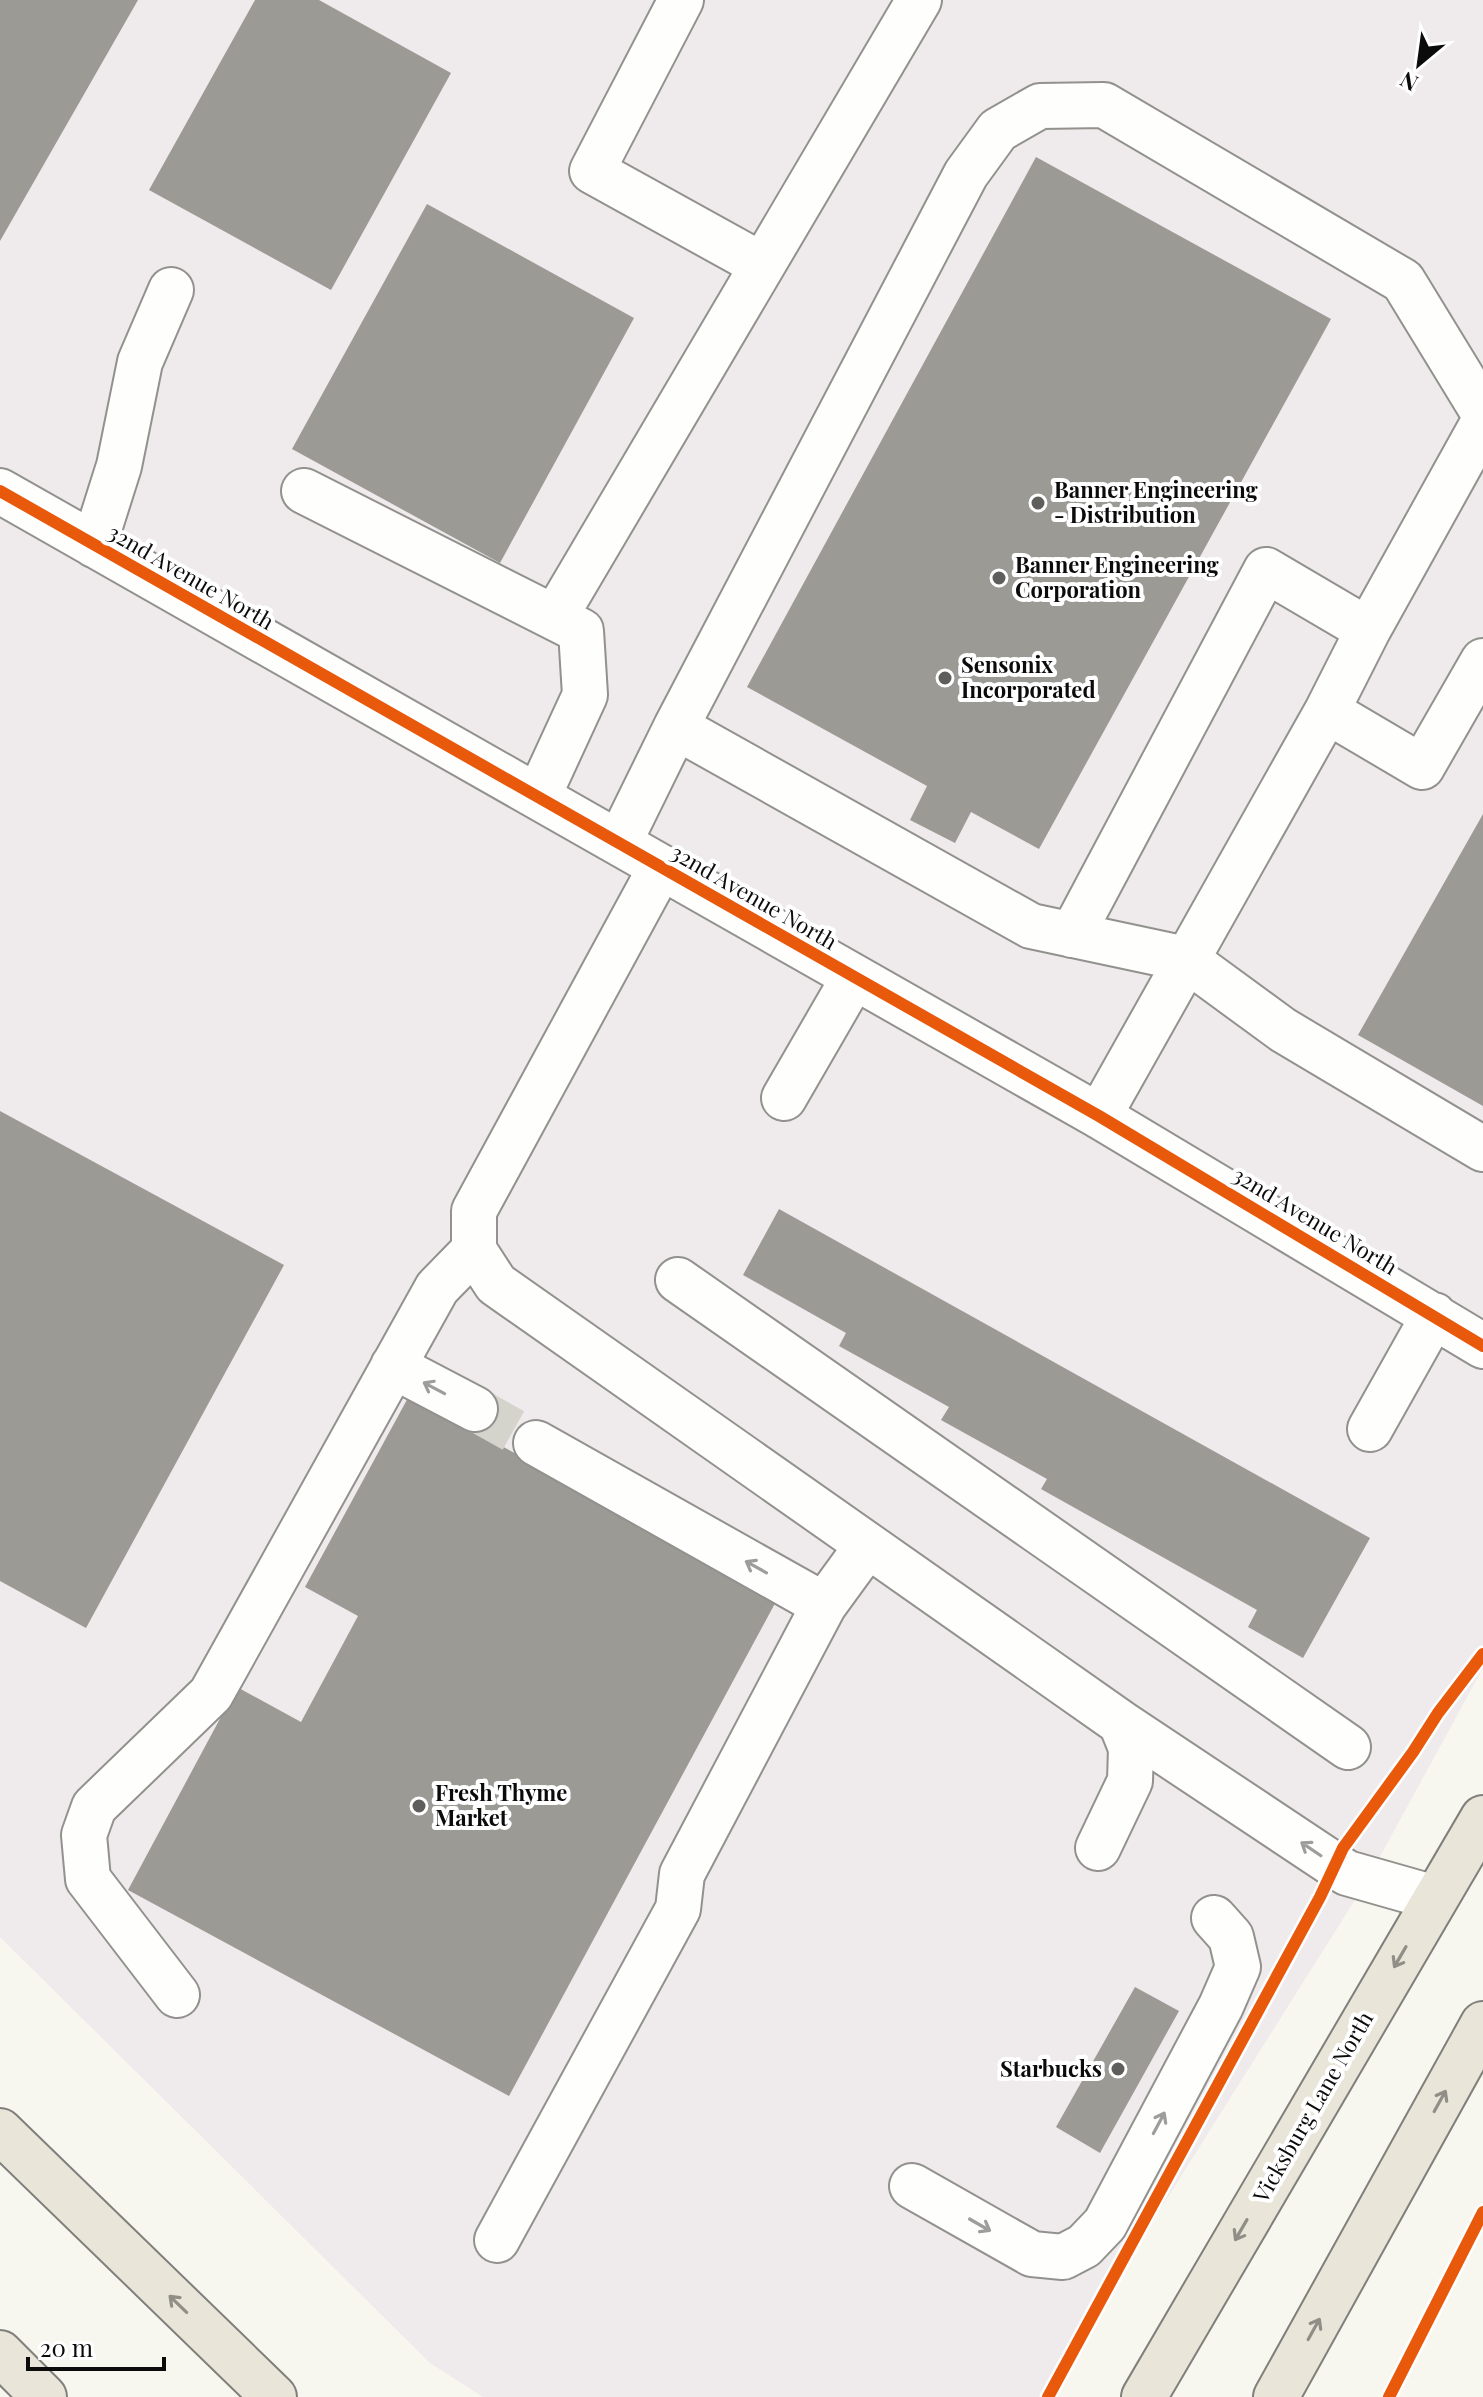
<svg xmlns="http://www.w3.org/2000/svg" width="1483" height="2397" viewBox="0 0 1483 2397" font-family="'Playfair Display',serif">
	<rect width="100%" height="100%" fill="#f8f7ef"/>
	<!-- industrial -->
	<path fill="#efeaec" d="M 0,0 L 1483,0 L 1483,1668 L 1365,1884 L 1042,2397 L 483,2397 L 430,2363 L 0,1937 Z"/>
	<!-- building -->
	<path fill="#9b9a95" d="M 0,0 L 138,0 L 0,241 Z
		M 255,0 L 319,0 L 451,73 L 331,290 L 149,190 Z
		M 1036,157 L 1331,319 L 1039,849 L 971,812 L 955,843 L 910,820 L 927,786 L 747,687 Z
		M 427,204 L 634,318 L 500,563 L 292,449 Z
		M 1483,814 L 1483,1106 L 1358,1035 Z
		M 0,1111 L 284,1265 L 86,1628 L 0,1581 Z
		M 779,1209 L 1370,1538 L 1303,1658 L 1248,1627 L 1257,1610 L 1041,1489 L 1047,1479 L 941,1420 L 949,1407 L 839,1346 L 846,1333 L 743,1275 Z
		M 409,1396 L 779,1596 L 509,2096 L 128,1890 L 237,1687 L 301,1722 L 358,1616 L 305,1587 Z
		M 1135,1987 L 1179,2011 L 1100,2153 L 1056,2127 Z"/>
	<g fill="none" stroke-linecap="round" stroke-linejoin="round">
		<!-- minor-tunnel -->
		<path stroke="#d4d4cd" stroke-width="44" stroke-dasharray="44 22" stroke-linecap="butt" d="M 475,1409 L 536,1443"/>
		<defs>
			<path id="minor" d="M 681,0 L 592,171 L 762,265
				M 0,491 L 1099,1116 L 1483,1346
				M 304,491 L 581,631 L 585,695 L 538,797
				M 94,545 L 119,466 L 140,362 L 171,290
				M 555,617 L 919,0
				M 1327,711 L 1422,767 L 1483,661
				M 676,727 L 966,174 L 998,130 L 1040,106 L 1104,105 L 1403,281 L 1483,412
				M 619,843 L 676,727 L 1031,926 L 1186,959 L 1283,1030 L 1483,1149
				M 661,867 L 474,1211 L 474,1250 L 496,1284 L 1121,1723 L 1336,1866 L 1347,1873 L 1435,1898
				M 1072,935 L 1266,570 L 1368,630
				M 784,1098 L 854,977
				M 1099,1116 L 1327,711 L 1368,630 L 1483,423
				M 678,1280 L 1348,1747
				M 393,1366 L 475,1409
				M 1370,1429 L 1434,1315
				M 536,1443 L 824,1605
				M 1098,1848 L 1130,1781 L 1131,1748 L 1121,1723
				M 177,1995 L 88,1879 L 84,1835 L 94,1807 L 211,1694 L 437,1288 L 474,1250
				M 912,2186 L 1032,2254 L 1063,2257 L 1084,2246 L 1105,2224 L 1221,2006 L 1238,1967 L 1231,1937 L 1214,1918
				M 497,2240 L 678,1909 L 682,1874 L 824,1605 L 867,1546"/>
			<path id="major" d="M 0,2131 L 274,2397
				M 0,2353 L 44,2397
				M 1144,2397 L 1483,1818
				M 1276,2397 L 1483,2024"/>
		</defs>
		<!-- minor casing -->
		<use href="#minor" stroke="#92918e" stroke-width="48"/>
		<!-- major casing -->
		<use href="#major" stroke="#7f7f7b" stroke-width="48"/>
		<!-- minor -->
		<use href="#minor" stroke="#fefefd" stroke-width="44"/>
		<!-- major -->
		<use href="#major" stroke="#e9e5d9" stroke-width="44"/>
		<defs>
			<path id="cycleway" d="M 0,491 L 1099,1116 L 1483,1346
				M 1048,2397 L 1320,1897 L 1343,1848 L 1413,1752 L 1438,1713 L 1483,1654
				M 1389,2397 L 1483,2212"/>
		</defs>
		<!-- cycleway casing -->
		<use href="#cycleway" stroke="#fff" stroke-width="17"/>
		<!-- cycleway -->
		<use href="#cycleway" stroke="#e8590c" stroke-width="12"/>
	</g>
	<!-- one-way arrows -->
	<defs><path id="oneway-shaft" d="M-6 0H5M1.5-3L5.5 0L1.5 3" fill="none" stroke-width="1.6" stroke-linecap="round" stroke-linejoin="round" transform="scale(2)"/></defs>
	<g stroke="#9d9d9c">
		<use href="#oneway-shaft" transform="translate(434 1388) rotate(-152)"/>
		<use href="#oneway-shaft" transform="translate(756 1567) rotate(-151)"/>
		<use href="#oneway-shaft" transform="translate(1311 1849) rotate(-146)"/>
		<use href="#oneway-shaft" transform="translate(1159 2123) rotate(-62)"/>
		<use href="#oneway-shaft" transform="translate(980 2225) rotate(30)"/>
	</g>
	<g stroke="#908e87">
		<use href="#oneway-shaft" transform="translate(1400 1957) rotate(120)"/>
		<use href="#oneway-shaft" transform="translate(1440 2101) rotate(-61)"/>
		<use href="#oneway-shaft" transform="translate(1241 2230) rotate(120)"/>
		<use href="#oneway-shaft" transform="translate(178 2304) rotate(-136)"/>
		<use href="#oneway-shaft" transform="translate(1314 2329) rotate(-61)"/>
	</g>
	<!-- markers -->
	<g fill="#5e5e5b" stroke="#fff" stroke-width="3">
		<circle cx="1038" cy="503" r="8"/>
		<circle cx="999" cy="578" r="8"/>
		<circle cx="945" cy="678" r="8"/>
		<circle cx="419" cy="1806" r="8"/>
		<circle cx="1118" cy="2069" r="8"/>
	</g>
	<g text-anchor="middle" stroke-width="8" stroke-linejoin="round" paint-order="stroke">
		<!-- poi labels -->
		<g font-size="22" font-weight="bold" fill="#0b0b0b" stroke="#fff" text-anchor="start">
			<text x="1054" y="498">Banner Engineering<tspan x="1054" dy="25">- Distribution</tspan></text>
			<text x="1015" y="573">Banner Engineering<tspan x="1015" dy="25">Corporation</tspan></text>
			<text x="961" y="673">Sensonix<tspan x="961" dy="25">Incorporated</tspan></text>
			<text x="435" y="1801">Fresh Thyme<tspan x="435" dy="25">Market</tspan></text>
			<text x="1102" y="2077" text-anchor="end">Starbucks</text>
		</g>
		<!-- street labels -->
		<g font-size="22" fill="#0b0b0b" stroke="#fff">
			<text transform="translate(191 577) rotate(30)" y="8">32nd Avenue North</text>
			<text transform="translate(754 897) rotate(30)" y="8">32nd Avenue North</text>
			<text transform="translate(1315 1221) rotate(31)" y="8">32nd Avenue North</text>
			<text transform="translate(1313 2107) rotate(-60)" y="8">Vicksburg Lane North</text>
		</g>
	</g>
	<!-- north arrow -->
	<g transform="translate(1419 64) rotate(209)" stroke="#ffffff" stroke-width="6" paint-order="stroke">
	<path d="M0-6L14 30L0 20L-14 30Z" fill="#0b0b0b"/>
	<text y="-12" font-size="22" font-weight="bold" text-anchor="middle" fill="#0b0b0b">N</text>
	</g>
	<!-- scale -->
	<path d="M28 2357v12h136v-12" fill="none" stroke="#0b0b0b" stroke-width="4"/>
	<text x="40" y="2357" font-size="24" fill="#0b0b0b" stroke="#ffffff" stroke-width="6" paint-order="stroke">20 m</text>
</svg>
